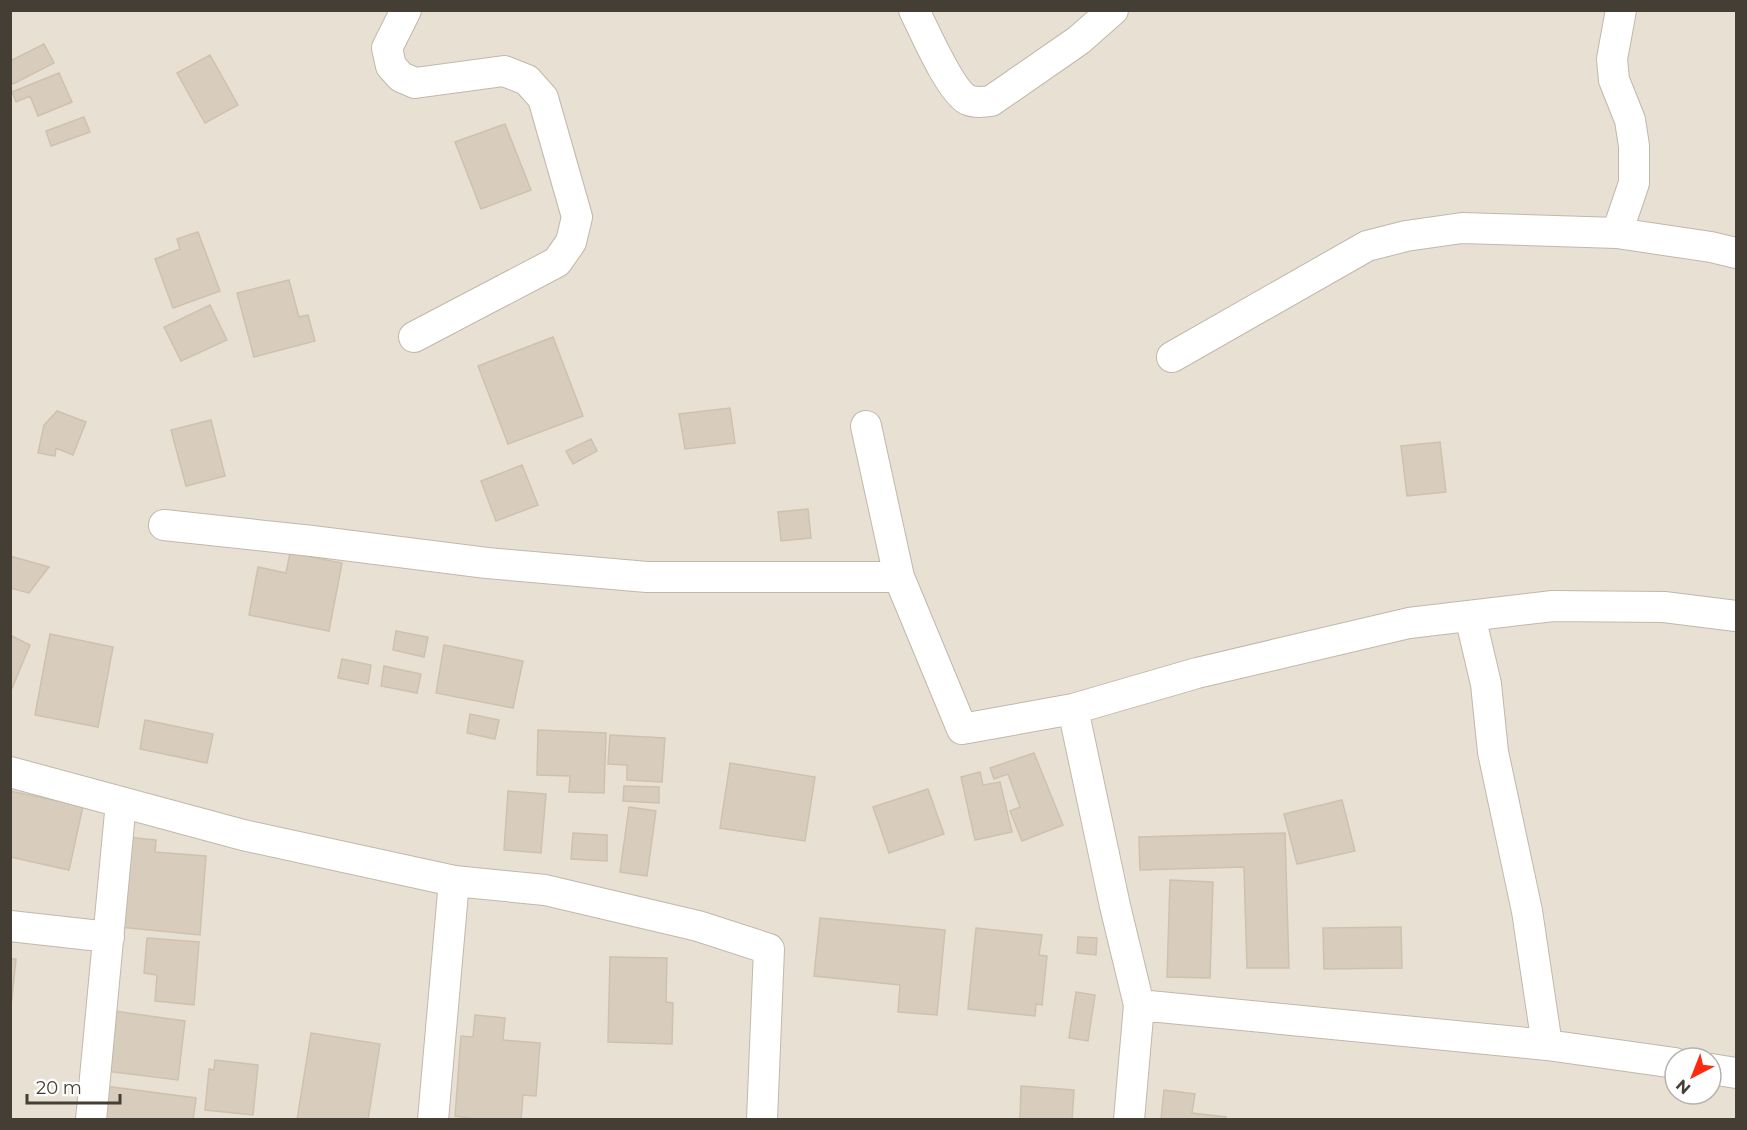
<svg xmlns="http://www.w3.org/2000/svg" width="1747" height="1130" viewBox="0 0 1747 1130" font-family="Montserrat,sans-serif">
	<rect width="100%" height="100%" fill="#f3eee5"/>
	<!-- residential -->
	<path fill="#e7e0d3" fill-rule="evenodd" d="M 10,11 L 1736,11 L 1736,1119 L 11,1119 ZM 1675,1058 L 1711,1058 L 1711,1094 L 1675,1094 Z"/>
	<!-- building -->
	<path fill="#d8ccbd" stroke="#d0c1ad" stroke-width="1.5" d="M 44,44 L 54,63 L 13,84 L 10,81 L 10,61 Z
		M 210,55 L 238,105 L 205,123 L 177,73 Z
		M 59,73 L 72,102 L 38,116 L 30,96 L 16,102 L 12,92 Z
		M 84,117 L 90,132 L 51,146 L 46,131 Z
		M 505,124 L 531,190 L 481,209 L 455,142 Z
		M 198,232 L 220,291 L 173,308 L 155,259 L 180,249 L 177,239 Z
		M 289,280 L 299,317 L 308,315 L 315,341 L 254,357 L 237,293 Z
		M 210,305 L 227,340 L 181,361 L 164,327 Z
		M 553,337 L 583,416 L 508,444 L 478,366 Z
		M 730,408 L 735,443 L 685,449 L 679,414 Z
		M 57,411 L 86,422 L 73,455 L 56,448 L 55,456 L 38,453 L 44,425 Z
		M 211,420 L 225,476 L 186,486 L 171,430 Z
		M 591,439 L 597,451 L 573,464 L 566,451 Z
		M 1440,442 L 1446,492 L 1407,496 L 1401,446 Z
		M 522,465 L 538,505 L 496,521 L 481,481 Z
		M 808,509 L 811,538 L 781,541 L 778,512 Z
		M 290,553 L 342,563 L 329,631 L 249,615 L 258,567 L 286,573 Z
		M 10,556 L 49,567 L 29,593 L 10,588 Z
		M 396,631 L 428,637 L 424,657 L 393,650 Z
		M 50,634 L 113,647 L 98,727 L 35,715 Z
		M 10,635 L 30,645 L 10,693 Z
		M 444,645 L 523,661 L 513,708 L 436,693 Z
		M 342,659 L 371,665 L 368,684 L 338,678 Z
		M 384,666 L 421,674 L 417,693 L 381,686 Z
		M 470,714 L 499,720 L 495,739 L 467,733 Z
		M 145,720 L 213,734 L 207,763 L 140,749 Z
		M 538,730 L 606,733 L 604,793 L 569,792 L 570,776 L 537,775 Z
		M 610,735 L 665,738 L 662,782 L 627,780 L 627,765 L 608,764 Z
		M 1034,753 L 1063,825 L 1022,841 L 1010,811 L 1020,807 L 1008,774 L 994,779 L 990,768 Z
		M 730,763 L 815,777 L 805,841 L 720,828 Z
		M 980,772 L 983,785 L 1000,782 L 1012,832 L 975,840 L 961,777 Z
		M 624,786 L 659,787 L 659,803 L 623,801 Z
		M 928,789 L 944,834 L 889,853 L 873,807 Z
		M 10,791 L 83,806 L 69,870 L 10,857 Z
		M 508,791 L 546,794 L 541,853 L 504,850 Z
		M 1342,800 L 1355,851 L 1297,864 L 1284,814 Z
		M 629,807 L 656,811 L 647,876 L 620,872 Z
		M 573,833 L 607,835 L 607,861 L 571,859 Z
		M 1285,833 L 1289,968 L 1247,968 L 1244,867 L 1140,870 L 1139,837 Z
		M 126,837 L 156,840 L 155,852 L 206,856 L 200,935 L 119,927 Z
		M 1170,880 L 1213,882 L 1210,978 L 1167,977 Z
		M 820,918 L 945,930 L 937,1015 L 898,1012 L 900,985 L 814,976 Z
		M 1401,927 L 1402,968 L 1324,969 L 1323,928 Z
		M 976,928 L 1042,935 L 1039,955 L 1047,956 L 1042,1005 L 1036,1004 L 1035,1016 L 968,1009 Z
		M 1078,937 L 1097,938 L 1096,955 L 1077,953 Z
		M 147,938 L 199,942 L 194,1005 L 155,1001 L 157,975 L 144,973 Z
		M 610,957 L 667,958 L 666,1002 L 673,1003 L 672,1044 L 608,1042 Z
		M 10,959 L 16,959 L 11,1007 L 10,1007 Z
		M 1076,992 L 1095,995 L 1088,1041 L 1069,1038 Z
		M 114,1011 L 185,1021 L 178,1080 L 106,1071 Z
		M 475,1015 L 505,1018 L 503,1040 L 540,1043 L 536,1096 L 523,1095 L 521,1120 L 481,1120 L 455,1116 L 461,1036 L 473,1037 Z
		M 311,1033 L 380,1044 L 368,1120 L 297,1120 Z
		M 215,1060 L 258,1065 L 253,1115 L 205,1110 L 209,1069 L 214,1070 Z
		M 105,1086 L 196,1098 L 193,1120 L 100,1120 Z
		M 1021,1086 L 1074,1090 L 1072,1120 L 1020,1120 Z
		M 1164,1090 L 1195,1094 L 1192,1113 L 1226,1117 L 1226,1120 L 1161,1120 Z"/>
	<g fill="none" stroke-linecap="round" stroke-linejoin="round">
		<defs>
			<path id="minor" d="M 406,10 L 387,48 L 391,66 L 401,77 L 415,83 L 504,71 L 527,80 L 543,98 L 577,217 L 571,242 L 557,262 L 414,337
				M 914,10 C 924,30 950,91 968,100 C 975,103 984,102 991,101 L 1079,40 L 1113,10
				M 1617,233 L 1634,183 L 1634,146 L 1630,120 L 1614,80 L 1612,59 L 1621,10
				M 1172,357 L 1367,246 L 1406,236 L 1462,228 L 1617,233 L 1711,247 L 1736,253
				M 866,426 L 899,577 L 962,729 L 1073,709 L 1197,673 L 1409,623 L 1553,606 L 1664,607 L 1736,616
				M 164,525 L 312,541 L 487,563 L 647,577 L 899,577
				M 1470,616 L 1486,684 L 1493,752 L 1527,911 L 1547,1045
				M 1073,709 L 1115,906 L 1139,1005 L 1129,1120
				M 10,772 L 243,835 L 454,881 L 545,890 L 698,926 L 769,949 L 762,1120
				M 10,926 L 109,937
				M 1139,1005 L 1547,1045 L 1675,1063
				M 1711,1069 L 1736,1073
				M 91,1120 L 121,802
				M 433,1120 L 454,881"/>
		</defs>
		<!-- minor casing -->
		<use href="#minor" stroke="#c1b8aa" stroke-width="32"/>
		<!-- minor -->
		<use href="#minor" stroke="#fff" stroke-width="30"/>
	</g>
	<!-- border -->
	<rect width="1747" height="1130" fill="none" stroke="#453e34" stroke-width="24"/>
	<!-- north arrow -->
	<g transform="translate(1693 1076) rotate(222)"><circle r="28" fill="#ffffff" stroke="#b5b2ae" stroke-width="1.5"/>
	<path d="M0-4.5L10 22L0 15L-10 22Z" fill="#fe2911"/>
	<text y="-9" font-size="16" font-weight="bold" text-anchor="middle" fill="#453e34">N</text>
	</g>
	<!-- scale -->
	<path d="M27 1094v9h93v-9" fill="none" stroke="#453e34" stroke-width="3"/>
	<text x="36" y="1094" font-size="18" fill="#453e34" stroke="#ffffff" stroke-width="4.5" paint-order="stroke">20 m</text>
</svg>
